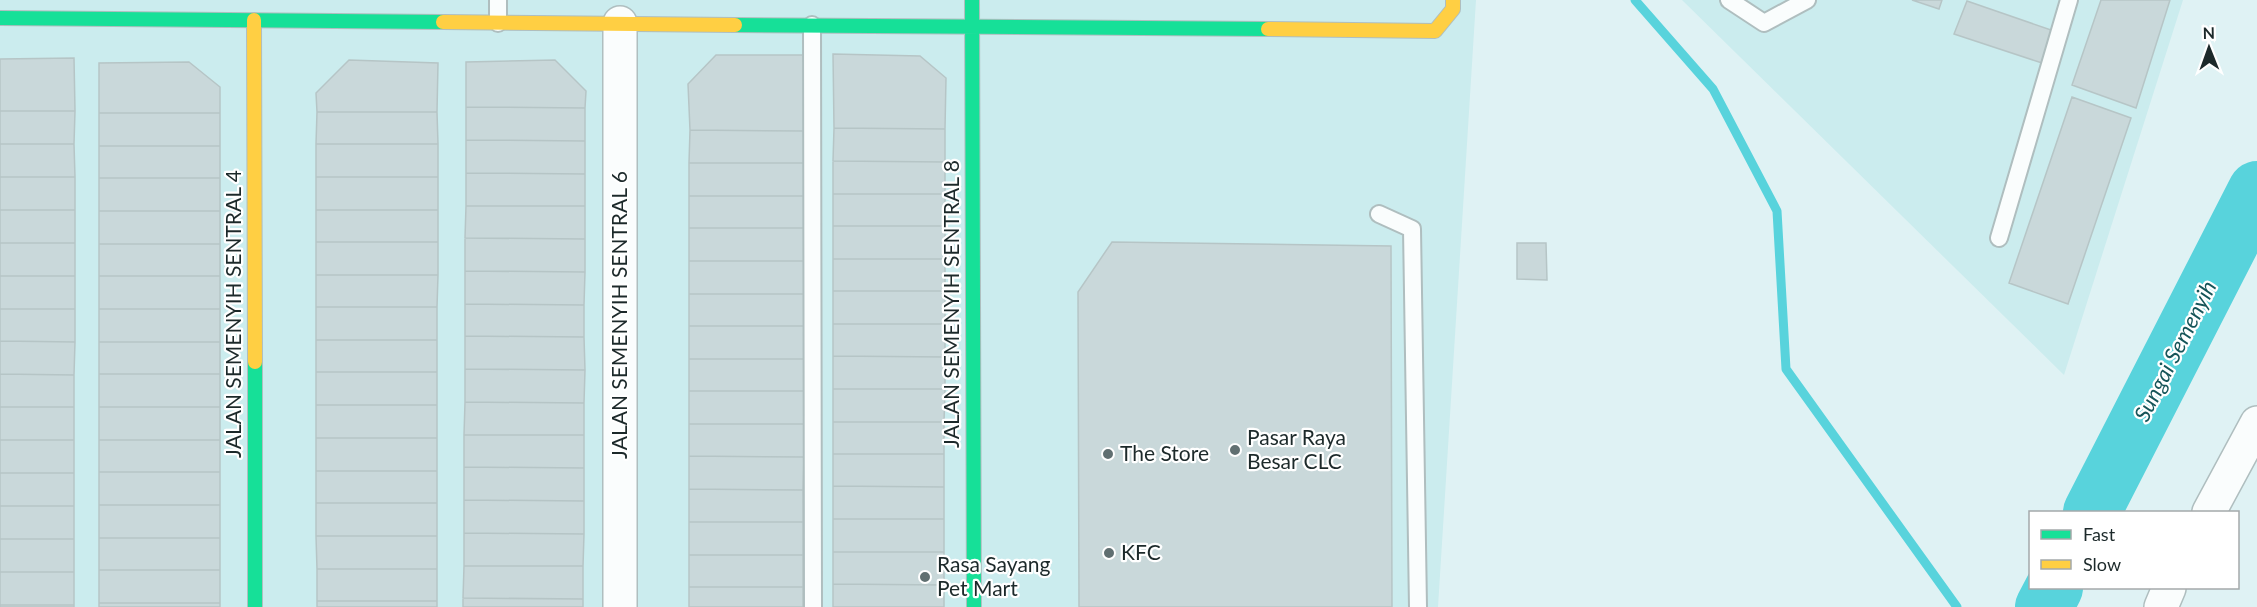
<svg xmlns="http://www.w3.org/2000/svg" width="2257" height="607" viewBox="0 0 2257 607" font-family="Lato,sans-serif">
	<rect width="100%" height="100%" fill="#dff2f4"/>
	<!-- built -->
	<path fill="#cbecee" d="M 0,0 L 1476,0 L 1438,607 L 0,607 Z
		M 1682,0 L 2183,0 L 2064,375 Z"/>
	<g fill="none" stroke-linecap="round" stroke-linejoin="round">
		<!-- stream -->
		<path stroke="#58d3dc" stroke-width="9" d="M 1635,0 L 1713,89 L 1777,211 L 1786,369 L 1957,607"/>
		<!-- river -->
		<path stroke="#58d3dc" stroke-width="58" d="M 2092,512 L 2257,190
			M 2044,607 L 2054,588"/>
	</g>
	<!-- building -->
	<path fill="#c9d8da" stroke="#b6c5c6" stroke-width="1.5" d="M 1912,0 L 1942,0 L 1939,9 Z
		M 2101,0 L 2170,0 L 2136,108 L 2072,85 Z
		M 1967,1 L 2051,30 L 2042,63 L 1954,34 Z
		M 833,54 L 920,56 L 946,78 L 945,129 L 834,128 Z
		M 716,55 L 804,55 L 804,131 L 690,130 L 688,84 Z
		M 74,58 L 75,111 L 0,111 L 0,59 Z
		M 349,60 L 438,63 L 437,112 L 317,112 L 316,93 Z
		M 555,60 L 586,91 L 585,108 L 466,107 L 466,62 Z
		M 189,62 L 220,87 L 220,113 L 99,113 L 99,63 Z
		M 2072,97 L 2131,118 L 2068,304 L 2009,283 Z
		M 466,107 L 585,108 L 585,141 L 466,140 Z
		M 0,111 L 75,111 L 74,144 L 0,144 Z
		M 317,112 L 437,112 L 438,144 L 316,144 Z
		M 99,113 L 220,113 L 220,146 L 99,146 Z
		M 834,128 L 945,129 L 945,162 L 833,161 Z
		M 690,130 L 804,131 L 804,163 L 689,163 Z
		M 466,140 L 585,141 L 585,174 L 466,173 Z
		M 0,144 L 74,144 L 75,177 L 0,177 Z
		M 316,144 L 438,144 L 438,177 L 316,177 Z
		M 99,146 L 220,146 L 220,178 L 99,178 Z
		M 833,161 L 945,162 L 945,194 L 833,194 Z
		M 689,163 L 804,163 L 804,196 L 689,196 Z
		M 466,173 L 585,174 L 585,206 L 466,206 Z
		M 0,177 L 75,177 L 75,210 L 0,210 Z
		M 316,177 L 438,177 L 438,210 L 316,210 Z
		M 99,178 L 220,178 L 220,211 L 99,211 Z
		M 833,194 L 945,194 L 945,226 L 833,226 Z
		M 689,196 L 804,196 L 804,228 L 689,228 Z
		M 466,206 L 585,206 L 585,239 L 465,238 Z
		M 0,210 L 75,210 L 75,243 L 0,243 Z
		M 316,210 L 438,210 L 438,242 L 316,242 Z
		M 99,211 L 220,211 L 220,244 L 99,244 Z
		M 833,226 L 945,226 L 945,259 L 833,259 Z
		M 689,228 L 804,228 L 804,261 L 689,261 Z
		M 465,238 L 585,239 L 585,272 L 465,271 Z
		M 316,242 L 438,242 L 438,275 L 316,275 Z
		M 1112,242 L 1391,246 L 1392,607 L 1079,607 L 1078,292 Z
		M 0,243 L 75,243 L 75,276 L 0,276 Z
		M 1517,243 L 1546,243 L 1547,280 L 1517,279 Z
		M 99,244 L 220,244 L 220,276 L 99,276 Z
		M 833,259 L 945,259 L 945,291 L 833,291 Z
		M 689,261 L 804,261 L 804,294 L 689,294 Z
		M 465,271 L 585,272 L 584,305 L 465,304 Z
		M 316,275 L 438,275 L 437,307 L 316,307 Z
		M 0,276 L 75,276 L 75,309 L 0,309 Z
		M 99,276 L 220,276 L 220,309 L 99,309 Z
		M 833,291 L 945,291 L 945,324 L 833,324 Z
		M 689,294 L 804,294 L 804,326 L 689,326 Z
		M 465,304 L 584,305 L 584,337 L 465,336 Z
		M 316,307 L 437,307 L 437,340 L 316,340 Z
		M 0,309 L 75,309 L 75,342 L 0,341 Z
		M 99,309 L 220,309 L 220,342 L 99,342 Z
		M 833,324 L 945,324 L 945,357 L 833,356 Z
		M 689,326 L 804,326 L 804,359 L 689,359 Z
		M 465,336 L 584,337 L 585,370 L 465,369 Z
		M 316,340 L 437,340 L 437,372 L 316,372 Z
		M 0,341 L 75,342 L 74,375 L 0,374 Z
		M 99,342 L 220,342 L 220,374 L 99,374 Z
		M 833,356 L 945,357 L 945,389 L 833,389 Z
		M 689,359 L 804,359 L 804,391 L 689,391 Z
		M 465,369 L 585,370 L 584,403 L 465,402 Z
		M 316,372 L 437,372 L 437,405 L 316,405 Z
		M 0,374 L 74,375 L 74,407 L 0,407 Z
		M 99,374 L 220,374 L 220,407 L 99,407 Z
		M 833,389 L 945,389 L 944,422 L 833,422 Z
		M 689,391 L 804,391 L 804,424 L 689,424 Z
		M 465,402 L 584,403 L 584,435 L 464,435 Z
		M 316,405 L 437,405 L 437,438 L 316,438 Z
		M 0,407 L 74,407 L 74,440 L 0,440 Z
		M 99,407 L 220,407 L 220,440 L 99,440 Z
		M 833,422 L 944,422 L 944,454 L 833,454 Z
		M 689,424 L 804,424 L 804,457 L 689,456 Z
		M 464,435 L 584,435 L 584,468 L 464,467 Z
		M 316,438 L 437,438 L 437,471 L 316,471 Z
		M 0,440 L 74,440 L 74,473 L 0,473 Z
		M 99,440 L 220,440 L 220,472 L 99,472 Z
		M 833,454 L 944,454 L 944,487 L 833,486 Z
		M 689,456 L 804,457 L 803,490 L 689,489 Z
		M 464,467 L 584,468 L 584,501 L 464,500 Z
		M 316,471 L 437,471 L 437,503 L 316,503 Z
		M 99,472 L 220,472 L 220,505 L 99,505 Z
		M 0,473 L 74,473 L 74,506 L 0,506 Z
		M 833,486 L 944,487 L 944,519 L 833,519 Z
		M 689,489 L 803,490 L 803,522 L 689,522 Z
		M 464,500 L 584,501 L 584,534 L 464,533 Z
		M 316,503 L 437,503 L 437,536 L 316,536 Z
		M 99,505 L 220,505 L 220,538 L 99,538 Z
		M 0,506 L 74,506 L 74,539 L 0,539 Z
		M 833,519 L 944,519 L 944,552 L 833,552 Z
		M 689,522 L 803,522 L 803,555 L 689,555 Z
		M 464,533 L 584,534 L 583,566 L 464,566 Z
		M 316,536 L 437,536 L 437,569 L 317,569 Z
		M 99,538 L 220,538 L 220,570 L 99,570 Z
		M 0,539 L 74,539 L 74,572 L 0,572 Z
		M 833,552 L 944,552 L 944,585 L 833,584 Z
		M 689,555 L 803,555 L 803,587 L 689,587 Z
		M 464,566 L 583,566 L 583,599 L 463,598 Z
		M 317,569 L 437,569 L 437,601 L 317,601 Z
		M 99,570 L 220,570 L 220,603 L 99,603 Z
		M 0,572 L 74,572 L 74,605 L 0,605 Z
		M 833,584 L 944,585 L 944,607 L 833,607 Z
		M 689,587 L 803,587 L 803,607 L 689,607 Z
		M 463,598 L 583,599 L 583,607 L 463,607 Z
		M 317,601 L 437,601 L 437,607 L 317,607 Z
		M 99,603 L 220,603 L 220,607 L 99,607 Z
		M 0,605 L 74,605 L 74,607 L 0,607 Z"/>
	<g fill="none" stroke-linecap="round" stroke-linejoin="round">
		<defs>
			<path id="lane" d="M 498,0 L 498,23
				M 1729,0 L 1764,23 L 1807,0
				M 812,25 L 813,607
				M 1379,214 L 1412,229 L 1418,607
				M 1999,238 L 2069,0"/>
			<path id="street" d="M 620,23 L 620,607
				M 2209,512 L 2257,423
				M 2161,607 L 2169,588"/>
			<path id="fast" d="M 972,0 L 974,607
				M 0,18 L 443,22
				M 735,25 L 1268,29
				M 255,362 L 255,607"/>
			<path id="slow" d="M 254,20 L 255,362
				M 443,22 L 735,25
				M 1268,29 L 1435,31 L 1453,9 L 1453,0"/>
		</defs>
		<!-- lane casing -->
		<use href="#lane" stroke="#afbebf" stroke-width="20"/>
		<!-- street casing -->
		<use href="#street" stroke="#afbebf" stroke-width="36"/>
		<!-- fast casing -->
		<use href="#fast" stroke="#afbebf" stroke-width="16"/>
		<!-- slow casing -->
		<use href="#slow" stroke="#afbebf" stroke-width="16"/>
		<!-- lane -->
		<use href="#lane" stroke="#fafdfd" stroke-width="16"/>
		<!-- street -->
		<use href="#street" stroke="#fafdfd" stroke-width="33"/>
		<!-- fast -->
		<use href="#fast" stroke="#16e098" stroke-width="14"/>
		<!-- slow -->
		<use href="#slow" stroke="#ffcf43" stroke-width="14"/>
	</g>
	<!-- markers -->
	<g fill="#606f71" stroke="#fff" stroke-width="2">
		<circle cx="1235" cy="450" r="6"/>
		<circle cx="1108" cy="454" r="6"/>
		<circle cx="1109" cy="553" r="6"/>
		<circle cx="925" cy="577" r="6"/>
	</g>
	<g text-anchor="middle" stroke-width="4.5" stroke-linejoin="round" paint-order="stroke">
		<!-- street labels -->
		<g font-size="21" fill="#1c292a" stroke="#fff">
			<text transform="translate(952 304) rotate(-90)" y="7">JALAN SEMENYIH SENTRAL 8</text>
			<text transform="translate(234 314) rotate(-90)" y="7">JALAN SEMENYIH SENTRAL 4</text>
			<text transform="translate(620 315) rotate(-90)" y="7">JALAN SEMENYIH SENTRAL 6</text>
		</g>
		<!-- poi labels -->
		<g font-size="21" fill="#1c292a" stroke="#fff" text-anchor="start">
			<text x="1247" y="445">Pasar Raya<tspan x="1247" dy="24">Besar CLC</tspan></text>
			<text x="1120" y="461">The Store</text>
			<text x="1121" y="560">KFC</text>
			<text x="937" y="572">Rasa Sayang<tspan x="937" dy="24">Pet Mart</tspan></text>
		</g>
		<!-- water labels -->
		<g font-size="22" font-style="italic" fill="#165559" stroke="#fff">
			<text transform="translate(2175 351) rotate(-63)" y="8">Sungai Semenyih</text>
		</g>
	</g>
	<!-- legend -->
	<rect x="2029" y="511" width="210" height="78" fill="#ffffff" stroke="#a4a9aa" stroke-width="1.5"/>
	<rect x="2041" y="530" width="30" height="9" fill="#16e098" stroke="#a4a9aa" stroke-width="1.5"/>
	<text x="2083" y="541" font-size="18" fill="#1c292a">Fast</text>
	<rect x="2041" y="560" width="30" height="9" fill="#ffcf43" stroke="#a4a9aa" stroke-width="1.5"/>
	<text x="2083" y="571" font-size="18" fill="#1c292a">Slow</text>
	<!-- north arrow -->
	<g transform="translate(2209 48) rotate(359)" stroke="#ffffff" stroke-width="4.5" paint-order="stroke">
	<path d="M0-4.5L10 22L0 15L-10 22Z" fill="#1c292a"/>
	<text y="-9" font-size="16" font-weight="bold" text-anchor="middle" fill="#1c292a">N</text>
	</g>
</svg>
